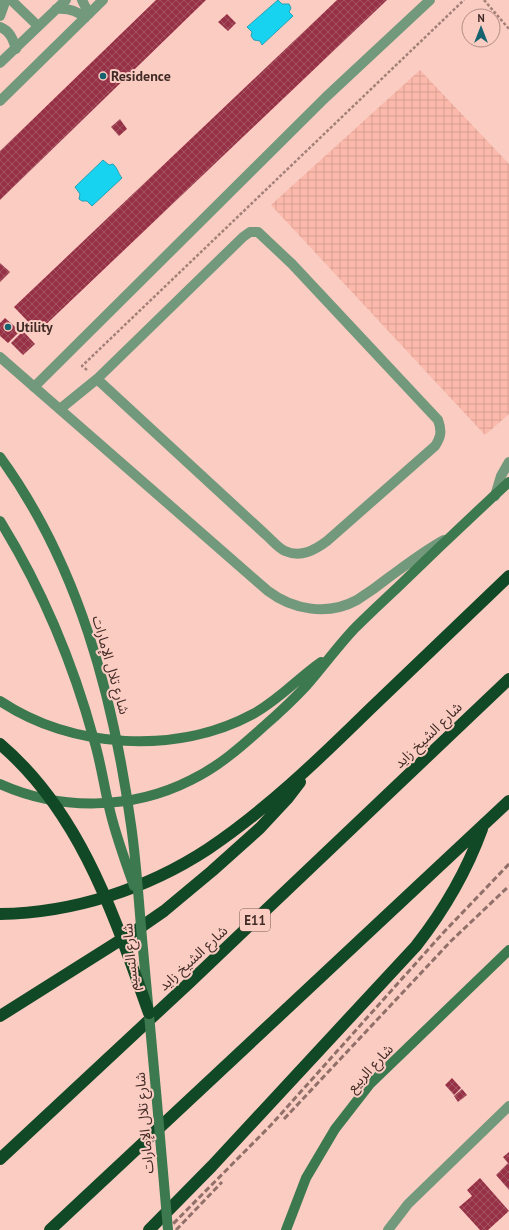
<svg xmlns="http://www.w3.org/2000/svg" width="509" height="1230" viewBox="0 0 509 1230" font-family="'PT Sans','Noto Sans Arabic',sans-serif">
	<defs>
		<pattern id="industrial-grid" width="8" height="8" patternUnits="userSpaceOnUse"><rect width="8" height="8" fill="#fbb9ab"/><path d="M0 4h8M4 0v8" fill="none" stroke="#d89f93"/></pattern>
		<pattern id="building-cross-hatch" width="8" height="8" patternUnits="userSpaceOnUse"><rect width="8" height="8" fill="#973146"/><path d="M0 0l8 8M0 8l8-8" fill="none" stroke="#a35464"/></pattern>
	</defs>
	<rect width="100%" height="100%" fill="#fbccc2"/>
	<!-- industrial -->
	<path fill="url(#industrial-grid)" d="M 420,70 L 509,164 L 509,414 L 485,435 L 271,205 Z"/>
	<!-- water -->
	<path fill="#18d3ef" stroke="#24a1b3" d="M 278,0 L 282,4 L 289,4 L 291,8 L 289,12 L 293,16 L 262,45 L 260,41 L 254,40 L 251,36 L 252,32 L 247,27 Z
		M 103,160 L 109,165 L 113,164 C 118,169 118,173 122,178 L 92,206 L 87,201 L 82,201 L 79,199 L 80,194 L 75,187 Z"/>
	<!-- building -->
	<path fill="url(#building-cross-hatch)" d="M 156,0 L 206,0 L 0,200 L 0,151 Z
		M 337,0 L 387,0 L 38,332 L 14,307 Z
		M 227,14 L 236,23 L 228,31 L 218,22 Z
		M 120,119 L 127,129 L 119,136 L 111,127 Z
		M 0,263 L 10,272 L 0,282 Z
		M 5,318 L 20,331 L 8,343 L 0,336 L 0,323 Z
		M 23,331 L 35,344 L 23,355 L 11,343 Z
		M 452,1078 L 461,1088 L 454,1095 L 445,1085 Z
		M 462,1089 L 467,1095 L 458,1102 L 454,1096 Z
		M 509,1152 L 509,1190 L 496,1175 L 508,1163 L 503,1157 Z
		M 480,1178 L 509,1211 L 488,1230 L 480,1230 L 459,1207 L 472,1196 L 467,1190 Z"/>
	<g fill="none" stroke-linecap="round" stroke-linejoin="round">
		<!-- path -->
		<path stroke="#a38078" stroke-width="2.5" stroke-dasharray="3 2" stroke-linecap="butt" d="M 484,0 L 509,29
			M 87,370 L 82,366 L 464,0"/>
		<!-- service -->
		<path stroke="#72997c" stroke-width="10" d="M 0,16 L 4,5 L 4,0
			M 0,27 C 10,31 13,39 16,49
			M 60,409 L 97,379 L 243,237 L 250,232 L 258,232 L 292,264 L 438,420 C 442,431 441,437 435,446 L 327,541 C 315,550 301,558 285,551 C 278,548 271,539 265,534 L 97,379
			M 495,496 L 501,476 L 509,462"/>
		<!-- minor -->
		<path stroke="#72997c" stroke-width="10" d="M 11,0 L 38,26
			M 82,0 L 89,14
			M 56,9 C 67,8 77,10 85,18
			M 0,63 L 66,0
			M 0,101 L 103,0
			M 34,387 L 326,97 L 430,0
			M 388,1230 L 408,1204 L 509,1106"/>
		<!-- tertiary -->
		<path stroke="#72997c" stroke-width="10" d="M 0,357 L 268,591 C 293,610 328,616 357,600 C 368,593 378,586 388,578 C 406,565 424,551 444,540"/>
		<!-- secondary -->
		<path stroke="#3c794f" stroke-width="10" d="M 0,701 C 72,749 177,755 253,714 C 279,700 298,678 321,662
			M 0,784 C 60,811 132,810 191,780 C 218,767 241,747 263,727 C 278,714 293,700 307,685 C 323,667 337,647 354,629 C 368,615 383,601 398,587 C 434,552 471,517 509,482
			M 286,1230 L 306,1178 L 335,1129 L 370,1084 L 509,950"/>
		<!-- motorway -->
		<path stroke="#114825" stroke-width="12" d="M 0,914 C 73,913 147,889 208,849 C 266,810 318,760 368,711 C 415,666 462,621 509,576
			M 0,1016 L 138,929 L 164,911 L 212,871 L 260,828 L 287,799 L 300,782
			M 0,1159 L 190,982 L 509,679
			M 50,1230 L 509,801
			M 149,1230 L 212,1166 L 416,946 C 445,909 466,873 482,829"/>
		<!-- rail -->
		<path stroke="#907069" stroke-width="3" stroke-dasharray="6 3" stroke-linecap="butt" d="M 284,1119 L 451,941 L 509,886
			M 167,1230 L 271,1125 L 443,933 L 509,864
			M 176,1230 L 222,1182"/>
		<!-- secondary-bridge -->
		<path stroke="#3c794f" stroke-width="10" d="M 0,457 C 78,564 113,695 131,825 C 137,866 139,908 143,949 C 152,1043 160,1136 168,1230
			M 0,521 C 42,589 73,663 94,740 C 101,763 104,787 110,811 C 116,836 125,861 134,886"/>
		<!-- motorway-bridge -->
		<path stroke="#114825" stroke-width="12" d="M 0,744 C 81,813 114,916 149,1013"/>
	</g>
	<!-- markers -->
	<g fill="#17626f" stroke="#fbccc2" stroke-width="1.5">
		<circle cx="103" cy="76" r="4"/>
		<circle cx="8" cy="327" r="4"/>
	</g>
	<g text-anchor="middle" stroke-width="4" stroke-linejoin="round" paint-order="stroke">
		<!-- shield labels -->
		<rect fill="#fbccc2" stroke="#795b55" stroke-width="1" x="240" y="909" width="30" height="22" rx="3"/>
		<g font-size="13" font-weight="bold" fill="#412b26">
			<text x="255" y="925">E11</text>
		</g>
		<!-- poi labels -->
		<g font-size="14" font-weight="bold" fill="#412b26" stroke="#fbccc2" text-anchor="start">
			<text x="111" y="81">Residence</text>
			<text x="16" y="332">Utility</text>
		</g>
		<!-- street labels -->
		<g font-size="14" fill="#412b26" stroke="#fbccc2">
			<text transform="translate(111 665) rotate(74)" y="5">شارع تلال الإمارات</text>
			<text transform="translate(428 735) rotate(-44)" y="5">شارع الشيخ زايد</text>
			<text transform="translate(130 957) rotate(-95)" y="5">شارع النسيم</text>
			<text transform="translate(193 958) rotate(-43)" y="5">شارع الشيخ زايد</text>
			<text transform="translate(370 1068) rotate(-47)" y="5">شارع الربيع</text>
			<text transform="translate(144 1123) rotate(-95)" y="5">شارع تلال الإمارات</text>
		</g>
	</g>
	<!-- north arrow -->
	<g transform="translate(481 28)"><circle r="19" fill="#fbccc2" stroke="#b18c84"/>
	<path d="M0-3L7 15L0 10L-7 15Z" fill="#17626f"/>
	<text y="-6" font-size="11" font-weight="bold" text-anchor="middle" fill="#412b26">N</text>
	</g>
</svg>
